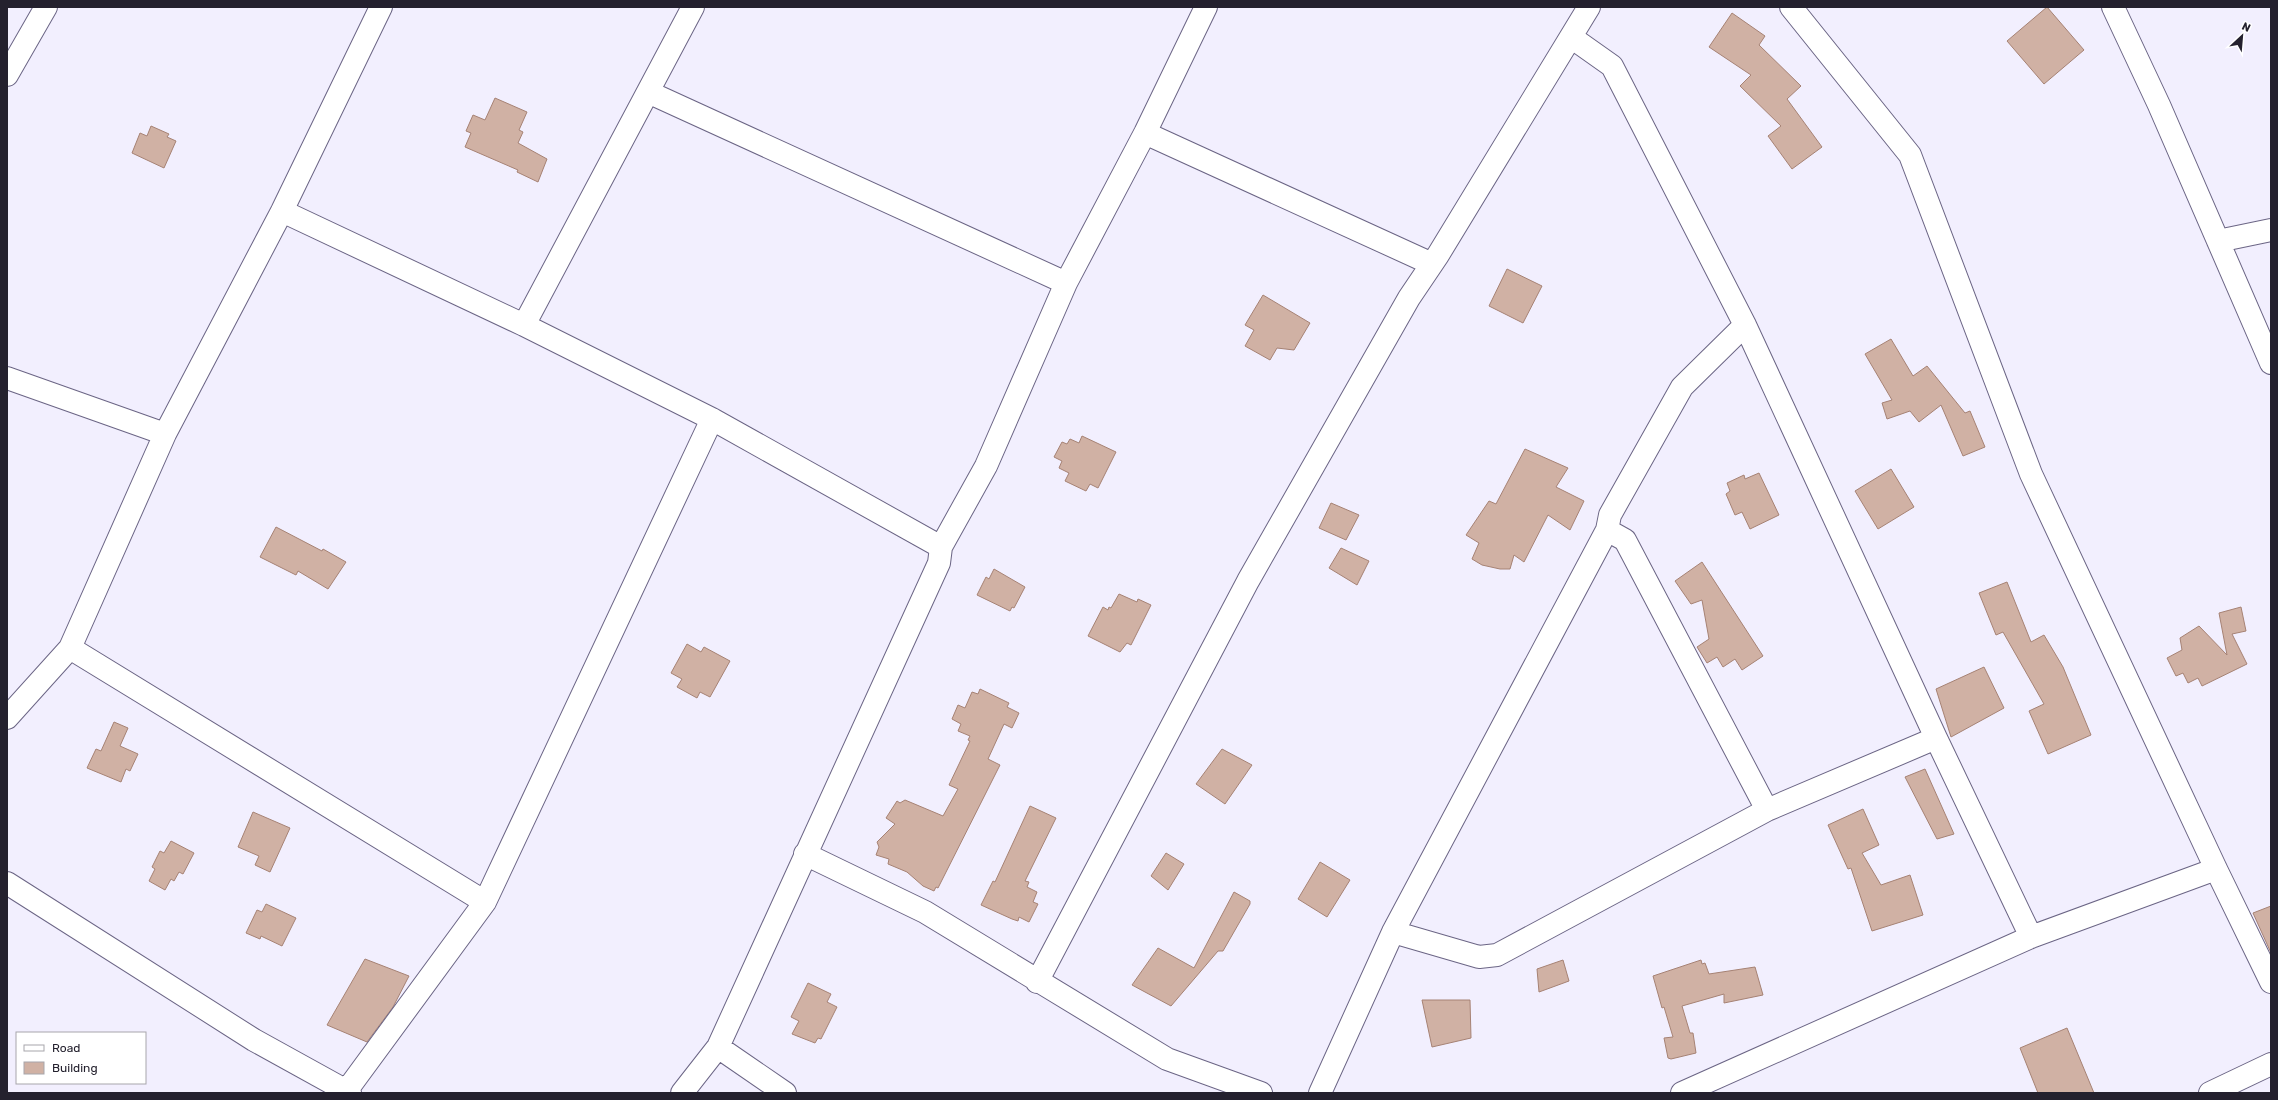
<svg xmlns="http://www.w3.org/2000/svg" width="2278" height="1100" viewBox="0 0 2278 1100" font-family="Rubik,sans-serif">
	<rect width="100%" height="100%" fill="#f2effe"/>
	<!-- building -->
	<path fill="#d0b1a4" stroke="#a68274" d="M 2047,7 L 2084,50 L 2044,84 L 2007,41 Z
		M 1732,13 L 1765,36 L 1759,45 L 1801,86 L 1787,99 L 1822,147 L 1792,169 L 1768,136 L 1781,126 L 1740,86 L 1751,75 L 1709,47 Z
		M 495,98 L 527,112 L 519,130 L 523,132 L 518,143 L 547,159 L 538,182 L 517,172 L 518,170 L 465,147 L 471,133 L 466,131 L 473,115 L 485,120 Z
		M 151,126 L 169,134 L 167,137 L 176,141 L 164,168 L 132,153 L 140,133 L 147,136 Z
		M 1507,269 L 1542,286 L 1523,323 L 1489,306 Z
		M 1263,295 L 1310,323 L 1294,350 L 1277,348 L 1270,360 L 1245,346 L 1254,330 L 1245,325 Z
		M 1891,339 L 1913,376 L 1927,366 L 1965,413 L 1970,411 L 1985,447 L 1963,456 L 1941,405 L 1919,422 L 1910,411 L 1887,419 L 1882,403 L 1892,400 L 1865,354 Z
		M 1082,436 L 1116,452 L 1098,488 L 1090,484 L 1086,491 L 1065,481 L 1069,473 L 1059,468 L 1062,461 L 1054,457 L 1062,442 L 1067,444 L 1070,439 L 1079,443 Z
		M 1525,449 L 1568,468 L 1556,487 L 1584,501 L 1570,530 L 1548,515 L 1524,562 L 1514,555 L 1510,569 L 1500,569 L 1482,565 L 1472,559 L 1479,543 L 1466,535 L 1489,501 L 1496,504 Z
		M 1891,469 L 1914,507 L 1878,529 L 1855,491 Z
		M 1759,473 L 1779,515 L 1750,529 L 1742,512 L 1735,515 L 1726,494 L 1730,491 L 1727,483 L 1744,475 L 1745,479 Z
		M 1331,503 L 1359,515 L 1346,540 L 1319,528 Z
		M 276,527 L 322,551 L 323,549 L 346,562 L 328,589 L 298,571 L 296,575 L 260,557 Z
		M 1341,548 L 1369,561 L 1357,585 L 1329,568 Z
		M 1702,562 L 1763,656 L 1742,670 L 1735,659 L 1723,667 L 1717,657 L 1707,663 L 1697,647 L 1709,639 L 1702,600 L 1691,604 L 1675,581 Z
		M 994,569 L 1025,587 L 1014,608 L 1012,607 L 1010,611 L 977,595 L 986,577 L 989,579 Z
		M 2007,582 L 2031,642 L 2044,635 L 2063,667 L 2091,735 L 2048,754 L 2029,711 L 2044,704 L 2003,632 L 1996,635 L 1979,593 Z
		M 1119,594 L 1137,602 L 1138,599 L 1151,605 L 1131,645 L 1127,643 L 1120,652 L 1088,636 L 1103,607 L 1108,610 L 1109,607 L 1111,608 Z
		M 2241,607 L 2246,631 L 2232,634 L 2247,664 L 2202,686 L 2198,678 L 2188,683 L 2183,673 L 2176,676 L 2167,658 L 2182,650 L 2180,638 L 2199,626 L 2227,655 L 2219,613 Z
		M 687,644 L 701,652 L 704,647 L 730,661 L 710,697 L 700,692 L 697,698 L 677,687 L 682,679 L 671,673 Z
		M 1984,667 L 2004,708 L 1951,737 L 1936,689 Z
		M 980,689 L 1009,703 L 1007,707 L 1019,713 L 1012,728 L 1004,724 L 988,759 L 1000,765 L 938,888 L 936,887 L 934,891 L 923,886 L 907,872 L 888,864 L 889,859 L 876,855 L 879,847 L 877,842 L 895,824 L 886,818 L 897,801 L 900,803 L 905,800 L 943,816 L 958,789 L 949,785 L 970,741 L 968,740 L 970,736 L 958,731 L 961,724 L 952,719 L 958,705 L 965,708 L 972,692 L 978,694 Z
		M 114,722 L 128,728 L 120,746 L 138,754 L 130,771 L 126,769 L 121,782 L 87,768 L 96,749 L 101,751 Z
		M 1222,749 L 1252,765 L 1225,804 L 1196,784 Z
		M 1925,769 L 1954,834 L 1937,839 L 1905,777 Z
		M 1030,806 L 1056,818 L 1025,881 L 1029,882 L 1027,887 L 1037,892 L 1033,902 L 1038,904 L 1029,922 L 1019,917 L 1018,921 L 1012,919 L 981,905 L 993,881 L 995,882 Z
		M 1863,809 L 1879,845 L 1862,853 L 1881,885 L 1910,875 L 1923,915 L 1872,931 L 1851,868 L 1848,869 L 1828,825 Z
		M 253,812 L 290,828 L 270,872 L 255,865 L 259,856 L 238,847 Z
		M 171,841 L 194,853 L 183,874 L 179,872 L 174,881 L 171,879 L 165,890 L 149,881 L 155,869 L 152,867 L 160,851 L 164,853 Z
		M 1166,853 L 1184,864 L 1168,890 L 1151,876 Z
		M 1320,862 L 1350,880 L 1327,917 L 1298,899 Z
		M 1234,892 L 1250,901 L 1250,904 L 1223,951 L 1218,951 L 1171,1006 L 1132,985 L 1158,948 L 1194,968 Z
		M 266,904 L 296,918 L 282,946 L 261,936 L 260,939 L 246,933 L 257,910 L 262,912 Z
		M 2271,906 L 2271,953 L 2253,913 Z
		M 365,959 L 409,976 L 393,1007 L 367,1042 L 327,1025 Z
		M 1563,960 L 1569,981 L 1539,992 L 1537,969 Z
		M 1701,960 L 1702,964 L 1705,963 L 1709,974 L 1755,967 L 1763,995 L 1724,1003 L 1724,994 L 1682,1006 L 1690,1033 L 1693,1033 L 1696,1053 L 1671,1059 L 1668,1058 L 1664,1038 L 1673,1037 L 1664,1007 L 1662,1008 L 1653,976 Z
		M 808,983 L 831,994 L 827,1002 L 837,1007 L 821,1039 L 818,1038 L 815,1043 L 792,1034 L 799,1021 L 791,1017 Z
		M 1422,1000 L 1470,1000 L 1471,1038 L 1432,1047 Z
		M 2067,1028 L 2094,1093 L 2038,1093 L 2020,1048 Z"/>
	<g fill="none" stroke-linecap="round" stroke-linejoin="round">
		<defs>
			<path id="minor" d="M 1791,7 L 1910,155 L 2031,474 L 2216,869 L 2271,982
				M 2113,7 L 2159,105 L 2271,363
				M 1571,37 L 1612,66 L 1745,325 L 1936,738 L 2031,937
				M 7,75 L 46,7
				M 648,92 L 1066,283
				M 1145,133 L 1432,264
				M 282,211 L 524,325 L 712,419 L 941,547
				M 2218,241 L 2271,230
				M 524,325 L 693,7
				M 7,378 L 165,434
				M 1607,530 L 1625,540 L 1767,810
				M 70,648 L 485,902
				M 7,718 L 70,648 L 165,434 L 282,211 L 381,7
				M 805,854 L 925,912 L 1167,1059 L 1261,1093
				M 7,883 L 254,1040 L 350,1093
				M 1393,932 L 1479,957 L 1497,955 L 1767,810 L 1936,738
				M 1037,982 L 1248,581 L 1409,298 L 1438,255 L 1589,7
				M 718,1047 L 785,1093
				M 347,1090 L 485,902 L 712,419
				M 682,1093 L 718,1047 L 939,563 L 941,547 L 986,466 L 1066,283 L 1145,133 L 1206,7
				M 1320,1093 L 1393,932 L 1607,530 L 1610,515 L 1682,387 L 1745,325
				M 1682,1093 L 2031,937 L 2216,869
				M 2210,1093 L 2271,1064"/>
		</defs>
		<!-- minor casing -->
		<use href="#minor" stroke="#6b6585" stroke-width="24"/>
		<!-- minor -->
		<use href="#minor" stroke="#fff" stroke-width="22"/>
	</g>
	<!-- border -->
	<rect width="2278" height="1100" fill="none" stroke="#24212e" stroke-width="16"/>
	<!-- legend -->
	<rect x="16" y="1032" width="130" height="52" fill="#ffffff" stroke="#a7a6ab"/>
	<rect x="24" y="1045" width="20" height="6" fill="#ffffff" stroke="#a7a6ab"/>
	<text x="52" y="1052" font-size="12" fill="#24212e">Road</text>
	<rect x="24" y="1062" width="20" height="12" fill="#d0b1a4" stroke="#a7a6ab"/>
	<text x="52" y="1072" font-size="12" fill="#24212e">Building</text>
	<!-- north arrow -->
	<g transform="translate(2242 36) rotate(26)" stroke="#ffffff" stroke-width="3" paint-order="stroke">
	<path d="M0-3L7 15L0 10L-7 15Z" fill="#24212e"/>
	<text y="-6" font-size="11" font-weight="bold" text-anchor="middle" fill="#24212e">N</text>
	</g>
</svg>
